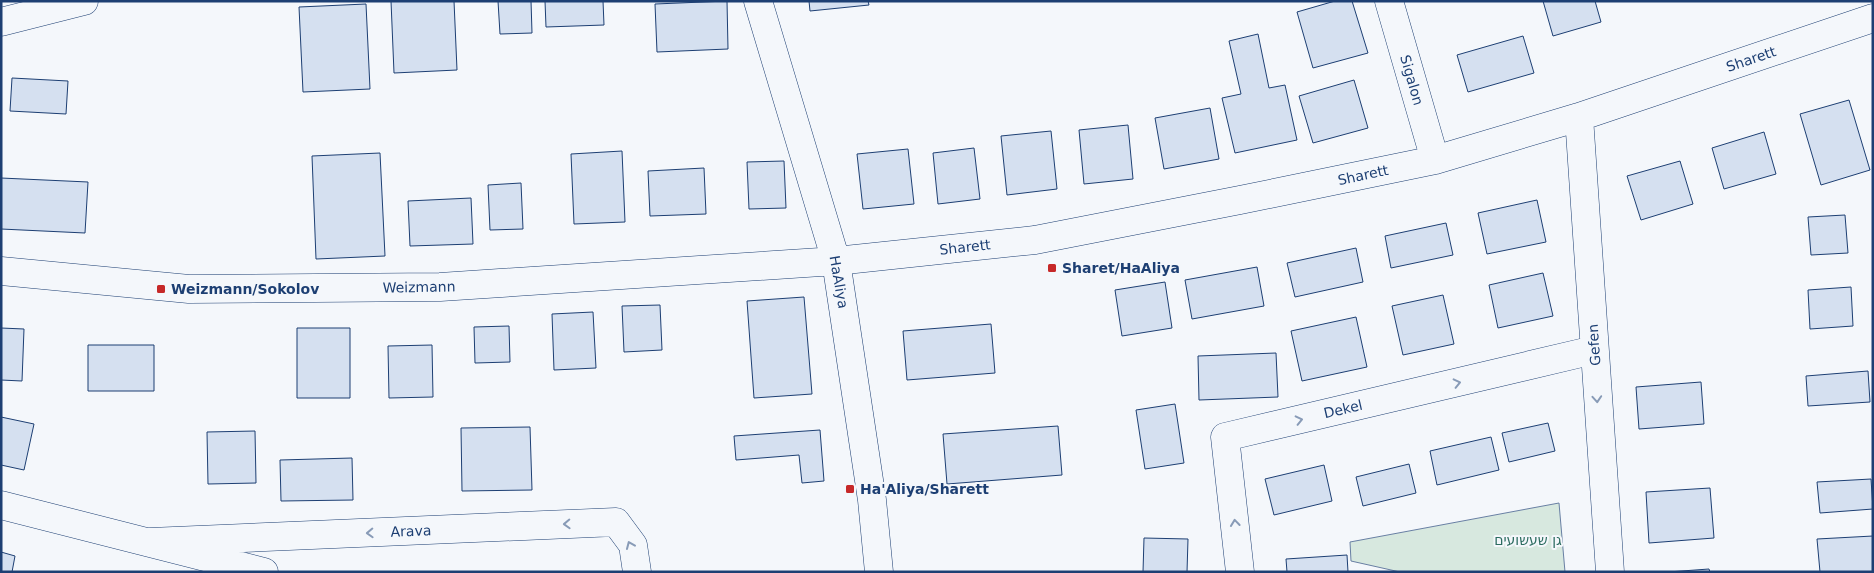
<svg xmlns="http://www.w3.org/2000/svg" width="1874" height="573" viewBox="0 0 1874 573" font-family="'DejaVu Sans','Noto Sans Hebrew',sans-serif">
	<rect width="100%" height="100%" fill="#f4f7fb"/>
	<!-- green -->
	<path fill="#d7e8df" stroke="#687fa3" d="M 1559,503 L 1565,572 L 1400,572 L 1351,561 L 1350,542 Z"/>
	<!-- building -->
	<path fill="#d5e0f0" stroke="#1d3f73" d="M 391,1 L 454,1 L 457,70 L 394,73 Z
		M 498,1 L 531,1 L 532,33 L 500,34 Z
		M 545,1 L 603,1 L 604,25 L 546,27 Z
		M 727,1 L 728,49 L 657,52 L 655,4 Z
		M 809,1 L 868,1 L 869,5 L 810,11 Z
		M 1335,1 L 1352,1 L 1368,53 L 1313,68 L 1297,12 Z
		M 1543,1 L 1595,1 L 1601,22 L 1553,36 Z
		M 366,4 L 370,89 L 303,92 L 299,7 Z
		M 1258,34 L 1269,88 L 1285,85 L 1297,140 L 1235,153 L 1222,98 L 1241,94 L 1229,41 Z
		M 1523,36 L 1534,73 L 1468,92 L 1457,55 Z
		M 12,78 L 68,81 L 66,114 L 10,111 Z
		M 1354,80 L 1368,128 L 1313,143 L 1299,96 Z
		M 1849,100 L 1870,170 L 1821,185 L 1800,114 Z
		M 1210,108 L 1219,159 L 1164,169 L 1155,118 Z
		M 1128,125 L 1133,179 L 1084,184 L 1079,130 Z
		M 1051,131 L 1057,189 L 1007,195 L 1001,136 Z
		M 1764,132 L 1776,174 L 1724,189 L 1712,148 Z
		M 974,148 L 980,199 L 938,204 L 933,153 Z
		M 908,149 L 914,204 L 863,209 L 857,154 Z
		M 622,151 L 625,222 L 574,224 L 571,154 Z
		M 380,153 L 385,256 L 316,259 L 312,156 Z
		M 784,161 L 786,208 L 749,209 L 747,162 Z
		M 1680,161 L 1693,204 L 1641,220 L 1627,176 Z
		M 704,168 L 706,214 L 650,216 L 648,171 Z
		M 1,178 L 88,182 L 85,233 L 1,229 Z
		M 521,183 L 523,229 L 490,230 L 488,185 Z
		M 471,198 L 473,244 L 410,246 L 408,201 Z
		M 1537,200 L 1546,242 L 1487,254 L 1478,213 Z
		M 1845,215 L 1848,253 L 1811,255 L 1808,217 Z
		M 1446,223 L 1453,255 L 1391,268 L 1385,236 Z
		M 1356,248 L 1363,282 L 1295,297 L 1287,263 Z
		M 1257,267 L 1264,306 L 1192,319 L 1185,280 Z
		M 1543,273 L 1553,316 L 1498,328 L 1489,285 Z
		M 1165,282 L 1172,328 L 1122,336 L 1115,290 Z
		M 1851,287 L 1853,326 L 1810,329 L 1808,290 Z
		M 1443,295 L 1454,344 L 1403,355 L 1392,306 Z
		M 804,297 L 812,394 L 754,398 L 747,301 Z
		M 660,305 L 662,350 L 624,352 L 622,306 Z
		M 593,312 L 596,368 L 554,370 L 552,314 Z
		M 1356,317 L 1367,367 L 1302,381 L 1291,331 Z
		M 991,324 L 995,373 L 907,380 L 903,331 Z
		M 509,326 L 510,362 L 475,363 L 474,327 Z
		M 1,328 L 24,329 L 22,381 L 1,380 Z
		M 297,328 L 350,328 L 350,398 L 297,398 Z
		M 88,345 L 154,345 L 154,391 L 88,391 Z
		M 432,345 L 433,397 L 389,398 L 388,346 Z
		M 1276,353 L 1278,397 L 1199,400 L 1198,356 Z
		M 1868,371 L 1870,402 L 1808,406 L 1806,376 Z
		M 1701,382 L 1704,424 L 1639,429 L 1636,387 Z
		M 1175,404 L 1184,463 L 1145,469 L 1136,410 Z
		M 1,417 L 34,424 L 24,470 L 1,465 Z
		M 1548,423 L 1555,451 L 1509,462 L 1502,433 Z
		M 1058,426 L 1062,475 L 947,484 L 943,434 Z
		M 530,427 L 532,490 L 462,491 L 461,428 Z
		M 820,430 L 824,481 L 802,483 L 799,455 L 736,460 L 734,436 Z
		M 255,431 L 256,483 L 208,484 L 207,432 Z
		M 1491,437 L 1499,470 L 1437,485 L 1430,451 Z
		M 352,458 L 353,500 L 281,501 L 280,460 Z
		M 1409,464 L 1416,493 L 1363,506 L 1356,477 Z
		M 1324,465 L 1332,501 L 1274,515 L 1265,479 Z
		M 1871,479 L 1873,509 L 1820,513 L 1817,482 Z
		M 1710,488 L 1714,538 L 1649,543 L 1646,492 Z
		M 1873,536 L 1873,572 L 1820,572 L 1817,539 Z
		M 1144,538 L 1188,539 L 1187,572 L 1143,572 Z
		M 1,552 L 15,556 L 12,572 L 1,572 Z
		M 1347,555 L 1348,572 L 1287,572 L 1286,559 Z
		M 1709,569 L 1710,572 L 1668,572 Z"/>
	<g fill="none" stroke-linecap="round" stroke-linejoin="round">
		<defs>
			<path id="minor" d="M 758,1 L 836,261 L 872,500 L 879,572
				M 1389,1 L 1435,160
				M 1,22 L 84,1
				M 1579,117 L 1610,572
				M 1,271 L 189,289 L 440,287 L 836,261 L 1035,240 L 1240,200 L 1435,160 L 1579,117 L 1873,18
				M 1,505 L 264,572
				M 150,542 L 616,522 L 633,545 L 637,572
				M 1240,572 L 1225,437 L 1594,350"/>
		</defs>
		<!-- minor casing -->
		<use href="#minor" stroke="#1d3f73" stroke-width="29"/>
		<!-- minor -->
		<use href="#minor" stroke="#f4f7fb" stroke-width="28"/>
	</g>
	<!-- one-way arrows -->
	<defs><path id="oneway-chevron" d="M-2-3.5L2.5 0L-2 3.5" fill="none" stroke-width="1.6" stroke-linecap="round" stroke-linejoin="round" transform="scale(1.25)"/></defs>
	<g stroke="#889bb7">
		<use href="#oneway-chevron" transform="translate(1457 383) rotate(-13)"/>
		<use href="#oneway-chevron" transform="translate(1597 399) rotate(86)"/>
		<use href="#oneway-chevron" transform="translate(1299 420) rotate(-13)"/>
		<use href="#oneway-chevron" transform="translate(1235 523) rotate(-96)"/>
		<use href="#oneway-chevron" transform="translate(567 524) rotate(178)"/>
		<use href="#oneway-chevron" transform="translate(370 533) rotate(178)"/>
		<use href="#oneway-chevron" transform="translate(630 545) rotate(-113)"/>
	</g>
	<!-- markers -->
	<g fill="#c62828" stroke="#f4f7fb" stroke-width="2">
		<rect x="1047" y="263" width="10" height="10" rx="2.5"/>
		<rect x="156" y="284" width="10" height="10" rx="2.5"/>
		<rect x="845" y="484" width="10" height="10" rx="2.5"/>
	</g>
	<g text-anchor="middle" stroke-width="4" stroke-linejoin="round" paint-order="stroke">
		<!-- street labels -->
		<g font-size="14" fill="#1d3f73" stroke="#f4f7fb">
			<text transform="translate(1751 59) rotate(-19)" y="5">Sharett</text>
			<text transform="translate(1412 80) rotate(74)" y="5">Sigalon</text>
			<text transform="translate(1363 175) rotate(-12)" y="5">Sharett</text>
			<text transform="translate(965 247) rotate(-6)" y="5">Sharett</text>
			<text transform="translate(839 282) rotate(80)" y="5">HaAliya</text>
			<text transform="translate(419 287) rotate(-1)" y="5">Weizmann</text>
			<text transform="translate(1594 345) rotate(-94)" y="5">Gefen</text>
			<text transform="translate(1343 409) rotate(-13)" y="5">Dekel</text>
			<text transform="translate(411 531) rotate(-2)" y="5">Arava</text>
		</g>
		<!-- poi labels -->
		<g font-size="14" font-weight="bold" fill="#1d3f73" stroke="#f4f7fb" text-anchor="start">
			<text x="1062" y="273">Sharet/HaAliya</text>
			<text x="171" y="294">Weizmann/Sokolov</text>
			<text x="860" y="494">Ha'Aliya/Sharett</text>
		</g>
		<!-- park labels -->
		<g font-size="14" fill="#2c6c60" stroke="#f4f7fb">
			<text x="1528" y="545">גן שעשועים</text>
		</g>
	</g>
	<!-- border -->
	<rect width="1874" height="573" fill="none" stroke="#1d3f73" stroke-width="5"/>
</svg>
